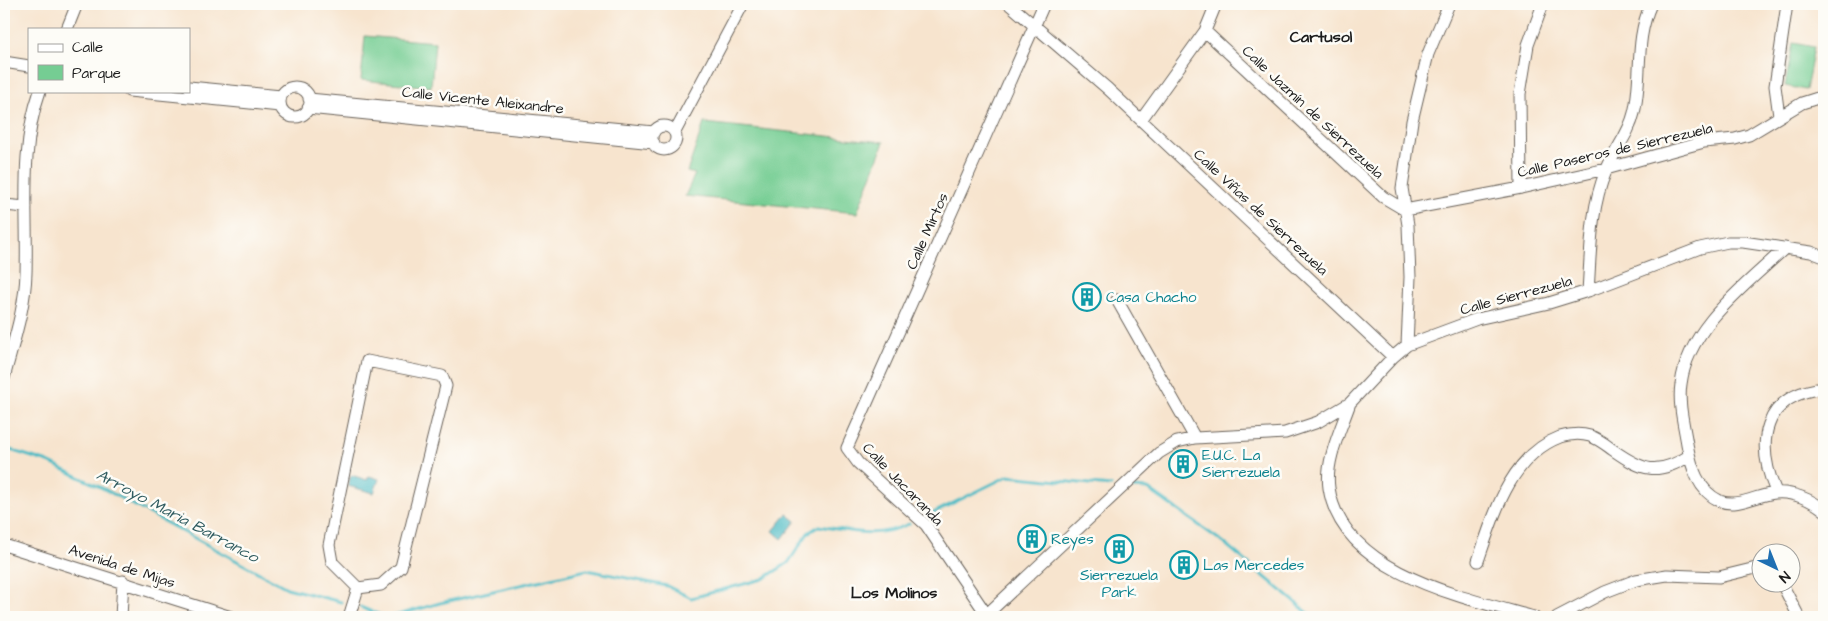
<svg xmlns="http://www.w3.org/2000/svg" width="1828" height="621" viewBox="0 0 1828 621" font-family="'Architects Daughter',sans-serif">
	<rect width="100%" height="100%" fill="#fdfcf7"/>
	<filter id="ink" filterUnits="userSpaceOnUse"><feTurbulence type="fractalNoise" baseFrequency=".02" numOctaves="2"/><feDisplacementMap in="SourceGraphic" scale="10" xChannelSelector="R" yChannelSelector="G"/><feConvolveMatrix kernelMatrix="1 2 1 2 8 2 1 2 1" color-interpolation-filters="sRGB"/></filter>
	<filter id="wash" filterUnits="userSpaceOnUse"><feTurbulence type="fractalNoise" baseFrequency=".0096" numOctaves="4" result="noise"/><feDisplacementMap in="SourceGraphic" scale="20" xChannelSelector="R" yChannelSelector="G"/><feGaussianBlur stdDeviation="1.12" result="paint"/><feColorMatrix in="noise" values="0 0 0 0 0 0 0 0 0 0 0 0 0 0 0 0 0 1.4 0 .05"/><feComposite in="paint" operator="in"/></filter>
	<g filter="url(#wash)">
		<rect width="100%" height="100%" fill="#f7e4ce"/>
		<!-- green -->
		<path fill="#75cd93" stroke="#487458" d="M 365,36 L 435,42 L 431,87 L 361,80 Z
			M 1793,43 L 1814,47 L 1806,90 L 1785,86 Z
			M 704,123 L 884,142 L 857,213 L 685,196 L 695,174 L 687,172 Z"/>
		<!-- water -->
		<path fill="#4dbbc5" stroke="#346c70" d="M 351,475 L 367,480 L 369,476 L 379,479 L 374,493 L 348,486 Z
			M 787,514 L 796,521 L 782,539 L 773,531 Z"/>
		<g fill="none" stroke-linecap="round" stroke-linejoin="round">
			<!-- stream -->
			<path stroke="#4dbbc5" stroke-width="3" d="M 4,448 L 48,462 L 104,489 L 287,588 L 341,602
				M 1133,488 L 1148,489 L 1224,543 L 1313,617
				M 929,515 L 1008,476 L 1111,486
				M 360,607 L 385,617
				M 391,617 L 440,603 L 587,570 L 667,586 L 691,598 L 763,579 L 788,563 L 808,533 L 819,526 C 852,531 877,539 909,524"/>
		</g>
	</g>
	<g filter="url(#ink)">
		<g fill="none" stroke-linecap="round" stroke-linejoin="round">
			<defs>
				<path id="minor" d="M 1009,4 L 1108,89 L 1393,357
					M 67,29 L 77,4
					M 1205,31 L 1383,197 L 1405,210 L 1521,188 L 1606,169 L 1704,142 L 1735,139 L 1749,135 L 1802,103 L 1824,96
					M 4,62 L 29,66
					M280 102a15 15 0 1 1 30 0a15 15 0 1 1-30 0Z
					M 189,87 L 281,96
					M 129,91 L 280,106
					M 309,99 L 654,132
					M 308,108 L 654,143
					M 1779,116 L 1775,86 L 1787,4
					M 1141,120 L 1205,31 L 1216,4
					M652 138a12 12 0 1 1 24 0a12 12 0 1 1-24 0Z
					M 675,132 L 743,4
					M 1521,188 L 1520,94 L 1528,45 L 1543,4
					M 4,205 L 26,207
					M 1785,248 C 1746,285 1688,327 1681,384 C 1678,404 1684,425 1687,444 C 1691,466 1698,491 1720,501 C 1737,508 1757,495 1775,493 C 1792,491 1812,500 1824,510
					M 1588,291 C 1591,251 1590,209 1606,171 C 1614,150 1629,135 1634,113 C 1643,77 1634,41 1651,4
					M 1117,300 L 1195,438
					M 1407,345 L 1410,277 L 1408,225 L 1402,188 L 1412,121 L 1428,54 L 1449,4
					M 367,361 L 442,376 L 446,386 L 401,567 L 381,585 L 358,588 L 332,562 L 329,545 Z
					M 4,378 C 13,343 25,309 26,273 C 28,212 19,150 40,91
					M 1350,403 C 1341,429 1325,461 1329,488 C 1342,574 1466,598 1534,617
					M 1776,492 C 1755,443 1762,395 1824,388
					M 4,545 L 231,617
					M 1478,561 C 1494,515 1510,456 1560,437 C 1570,434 1580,433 1590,436 C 1599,439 1606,445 1613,450 C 1643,471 1657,476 1689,456
					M 1782,584 L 1799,617
					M 987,615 L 926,525 L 858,463 L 847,448 L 1044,4
					M 121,617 L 123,581
					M 349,617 L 358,588
					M 984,617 L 1159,453 L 1177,442 L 1195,438 L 1285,433 L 1318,422 L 1350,403 L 1393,357 L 1407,345 L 1477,319 L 1549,303 L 1588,291 L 1700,248 L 1728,242 L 1743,242 L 1811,252 L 1824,257
					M 1557,617 L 1605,592 L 1636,580 L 1667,575 L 1719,577 L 1760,567"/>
			</defs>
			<!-- minor casing -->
			<use href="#minor" stroke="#69625a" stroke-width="13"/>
			<!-- minor -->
			<use href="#minor" stroke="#fff" stroke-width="11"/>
		</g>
	</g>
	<!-- icons -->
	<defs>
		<symbol id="building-ring" viewBox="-11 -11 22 22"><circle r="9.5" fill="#fdfcf7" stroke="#0f9aa8" stroke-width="1.5"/><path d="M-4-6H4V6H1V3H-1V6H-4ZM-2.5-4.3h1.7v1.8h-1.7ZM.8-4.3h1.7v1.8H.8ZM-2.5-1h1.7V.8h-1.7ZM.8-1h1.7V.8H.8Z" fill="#0f9aa8"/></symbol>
	</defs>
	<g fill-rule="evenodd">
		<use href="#building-ring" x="1071" y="281" width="32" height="32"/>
		<use href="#building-ring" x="1167" y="448" width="32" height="32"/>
		<use href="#building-ring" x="1016" y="523" width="32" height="32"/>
		<use href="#building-ring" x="1103" y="533" width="32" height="32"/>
		<use href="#building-ring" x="1168" y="549" width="32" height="32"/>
	</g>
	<g text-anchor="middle" stroke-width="5" stroke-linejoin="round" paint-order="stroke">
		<!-- street labels -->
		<g font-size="15" fill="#1c1c1c" stroke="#fdfcf7">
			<text transform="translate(483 100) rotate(6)" y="5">Calle Vicente Aleixandre</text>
			<text transform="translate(1313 112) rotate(43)" y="5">Calle Jazmín de Sierrezuela</text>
			<text transform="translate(1615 150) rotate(-13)" y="5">Calle Paseros de Sierrezuela</text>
			<text transform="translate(1261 212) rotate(43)" y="5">Calle Viñas de Sierrezuela</text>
			<text transform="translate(927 231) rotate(-66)" y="5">Calle Mirtos</text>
			<text transform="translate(1516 295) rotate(-15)" y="5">Calle Sierrezuela</text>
			<text transform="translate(903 484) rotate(46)" y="5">Calle Jacaranda</text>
			<text transform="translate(122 566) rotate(18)" y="5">Avenida de Mijas</text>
		</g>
		<!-- culture labels -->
		<g font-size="15" fill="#0d838f" stroke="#fdfcf7" text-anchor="start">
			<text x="1106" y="302">Casa Chacho</text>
			<text x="1202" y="460">E.U.C. La<tspan x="1202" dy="17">Sierrezuela</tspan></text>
			<text x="1051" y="544">Reyes</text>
			<text x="1203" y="570">Las Mercedes</text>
			<text x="1119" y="580" text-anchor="middle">Sierrezuela<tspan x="1119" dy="17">Park</tspan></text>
		</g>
		<!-- neighbourhood labels -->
		<g font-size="16" font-weight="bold" fill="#1c1c1c" stroke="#fdfcf7">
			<text x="1321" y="42">Cartusol</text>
			<text x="894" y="598">Los Molinos</text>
		</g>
		<!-- water labels -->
		<g font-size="16" font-style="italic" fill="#305c60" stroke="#fdfcf7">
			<text transform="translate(178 515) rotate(28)" y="6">Arroyo Maria Barranco</text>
		</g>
	</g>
	<!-- margin -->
	<rect width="1828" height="621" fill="none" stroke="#fdfcf7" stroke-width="20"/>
	<!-- legend -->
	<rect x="28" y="28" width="162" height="65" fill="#fdfcf7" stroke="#a3a29f"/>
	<rect x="38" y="44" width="25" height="8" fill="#ffffff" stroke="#a3a29f"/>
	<text x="72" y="52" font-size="15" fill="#1c1c1c">Calle</text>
	<rect x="38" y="65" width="25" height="15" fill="#75cd93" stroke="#a3a29f"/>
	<text x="72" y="78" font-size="15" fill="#1c1c1c">Parque</text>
	<!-- north arrow -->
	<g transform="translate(1776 568) rotate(137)"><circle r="24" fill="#fdfcf7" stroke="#a3a29f"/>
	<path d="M0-4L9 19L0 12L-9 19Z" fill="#1f6fb2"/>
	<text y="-8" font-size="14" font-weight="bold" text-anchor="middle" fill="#1c1c1c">N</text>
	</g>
</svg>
